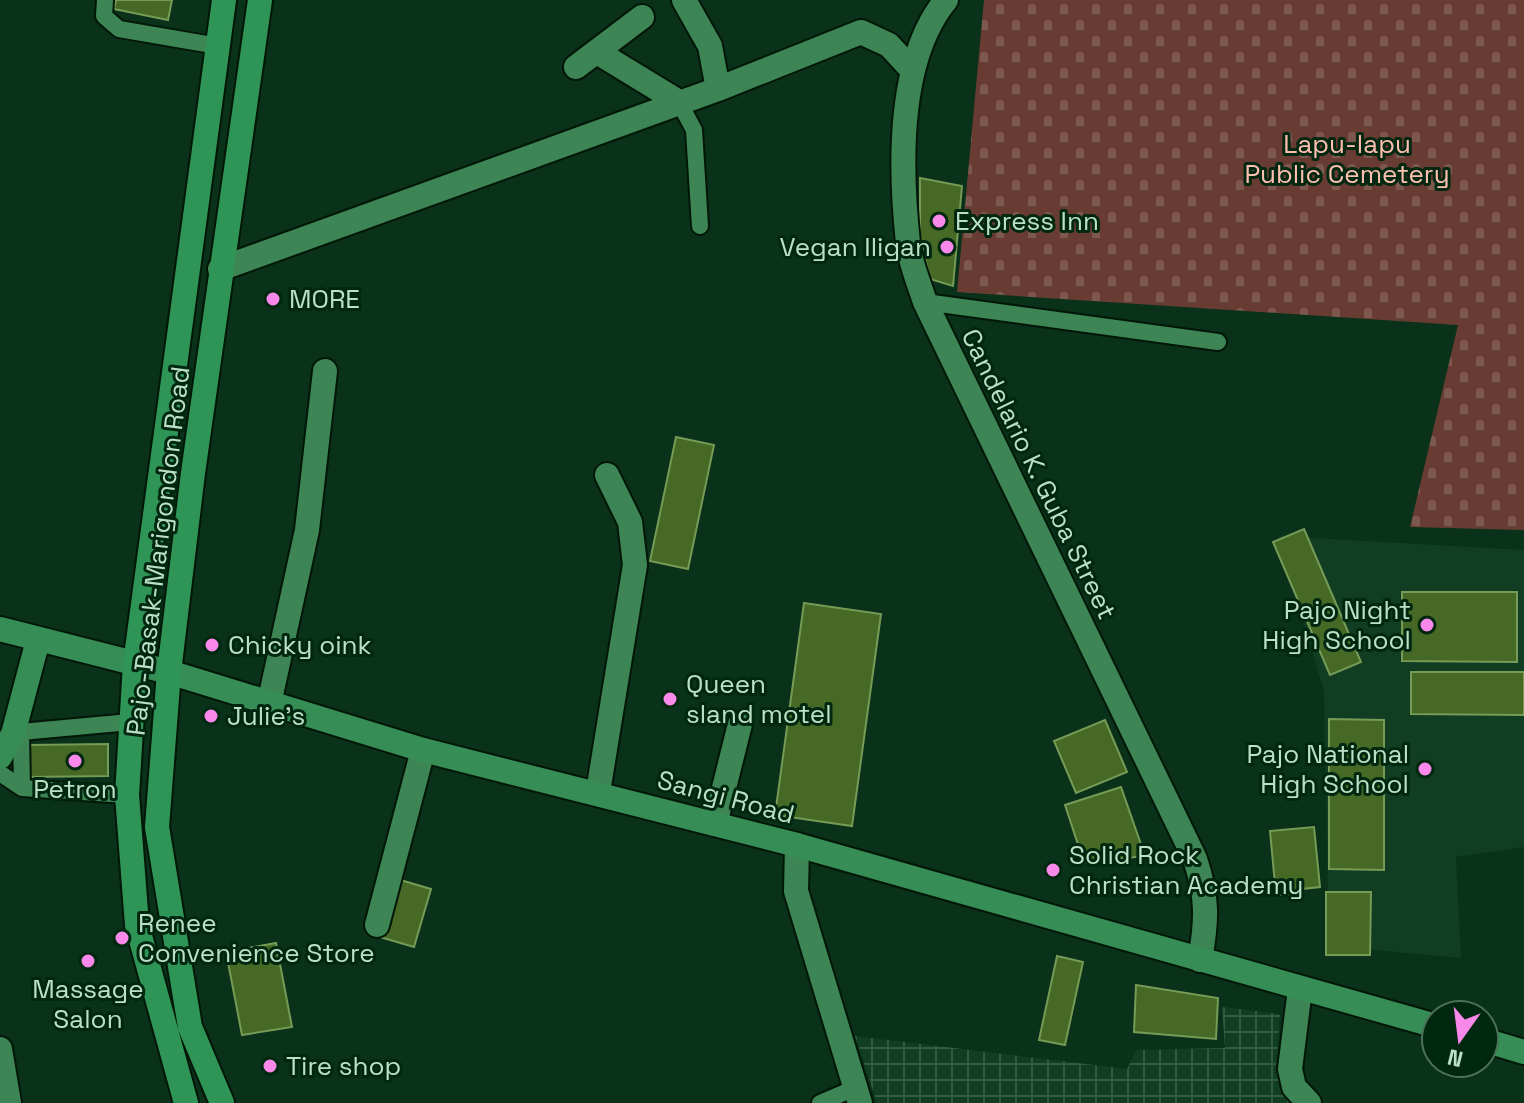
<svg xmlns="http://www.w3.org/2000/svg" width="1524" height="1103" viewBox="0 0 1524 1103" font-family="'Space Grotesk',sans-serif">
	<defs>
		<pattern id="industrial-grid" width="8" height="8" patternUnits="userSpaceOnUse" patternTransform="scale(2)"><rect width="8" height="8" fill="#113e23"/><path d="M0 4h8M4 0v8" fill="none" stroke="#325a41"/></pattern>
		<pattern id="cemetery-stones" width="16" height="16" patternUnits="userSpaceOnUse" patternTransform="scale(2)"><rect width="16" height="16" fill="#693c33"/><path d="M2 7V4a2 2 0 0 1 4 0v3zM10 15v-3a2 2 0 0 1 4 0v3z" fill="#7c584f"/></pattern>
	</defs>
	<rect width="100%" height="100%" fill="#0a3119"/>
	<!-- built -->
	<path fill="#113e23" d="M 1278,536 L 1524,550 L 1524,847 L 1456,857 L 1461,958 L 1329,946 L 1324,691 Z"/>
	<!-- industrial -->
	<path fill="url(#industrial-grid)" d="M 1222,1007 L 1280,1014 L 1276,1072 L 1289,1103 L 877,1103 L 855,1036 L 1127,1069 L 1136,1050 L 1225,1048 Z"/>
	<!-- cemetery -->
	<path fill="url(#cemetery-stones)" d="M 984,0 L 1524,0 L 1524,530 L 1410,527 L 1458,325 L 957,292 Z"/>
	<!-- building -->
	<path fill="#466925" stroke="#759b56" stroke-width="2" d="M 116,0 L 172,0 L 168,20 L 114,9 Z
		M 920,178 L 962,186 L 953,286 L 930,279 L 920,236 Z
		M 676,437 L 714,445 L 688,569 L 650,561 Z
		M 1304,529 L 1361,662 L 1330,675 L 1273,542 Z
		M 1402,592 L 1517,592 L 1517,662 L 1402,661 Z
		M 804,603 L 881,614 L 852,826 L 775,815 Z
		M 1411,672 L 1524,672 L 1524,715 L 1411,714 Z
		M 1329,719 L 1384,720 L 1384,870 L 1329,869 Z
		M 1105,720 L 1127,772 L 1076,793 L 1054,741 Z
		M 108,744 L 108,776 L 27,777 L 27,745 Z
		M 1121,787 L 1145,856 L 1084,863 L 1065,805 Z
		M 1314,827 L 1320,887 L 1302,889 L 1302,895 L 1276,895 L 1270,831 Z
		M 397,879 L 431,889 L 414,947 L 380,937 Z
		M 1326,892 L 1371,892 L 1370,955 L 1326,955 Z
		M 276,943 L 292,1027 L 242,1035 L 226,952 Z
		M 1057,956 L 1083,962 L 1065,1045 L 1039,1040 Z
		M 1136,985 L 1218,998 L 1216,1039 L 1134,1032 Z"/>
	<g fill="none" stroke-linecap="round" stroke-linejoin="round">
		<defs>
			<path id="lane" d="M 105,0 L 104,16 L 119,29 L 218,46
				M 679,102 L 694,130 L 700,226
				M 925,302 L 1218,342
				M 0,773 L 22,788
				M 127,795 L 22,788 L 21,732 L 130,722
				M 820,1103 L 855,1088"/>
			<path id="street" d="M 684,0 L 710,46 L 718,89
				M 946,0 C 897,60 900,169 908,243 C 910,263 919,283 925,302 L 1195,859 C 1208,898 1207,920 1200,960
				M 597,52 L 679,102
				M 576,67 L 642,17
				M 220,269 L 718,89 L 861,32 L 889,45 L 912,70
				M 269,704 L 307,530 L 325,371
				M 598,792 L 635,565 L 630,522 L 607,475
				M 715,824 L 740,724
				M 797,845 L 796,891 L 860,1103
				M 377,925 L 423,750
				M 1300,989 L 1290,1069 L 1294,1087 L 1309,1103
				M 0,1049 L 9,1103"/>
			<path id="secondary" d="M 0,629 L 169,672 L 423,750 L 797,845 L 1436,1026
				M 0,757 L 13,734 L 38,640
				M 1484,1040 L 1524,1052"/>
			<path id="primary" d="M 186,1103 L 137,925 L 127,795 L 135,664 L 224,0
				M 222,1103 L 190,1027 L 157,827 L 169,672 L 193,473 L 260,0"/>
		</defs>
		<!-- lane casing -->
		<use href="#lane" stroke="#021708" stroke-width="20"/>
		<!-- street casing -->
		<use href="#street" stroke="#021708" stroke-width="28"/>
		<!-- secondary casing -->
		<use href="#secondary" stroke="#021708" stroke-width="28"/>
		<!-- primary casing -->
		<use href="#primary" stroke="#021708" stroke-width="28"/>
		<!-- lane -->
		<use href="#lane" stroke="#3d8554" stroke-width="16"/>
		<!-- street -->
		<use href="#street" stroke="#3d8554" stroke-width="24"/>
		<!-- secondary -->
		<use href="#secondary" stroke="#368d55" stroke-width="24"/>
		<!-- primary -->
		<use href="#primary" stroke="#2f9556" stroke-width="24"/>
	</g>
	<!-- markers -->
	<g fill="#f888ea" stroke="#00270f" stroke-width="3">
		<circle cx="939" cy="221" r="8"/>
		<circle cx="947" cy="247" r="8"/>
		<circle cx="273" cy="299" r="8"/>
		<circle cx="1427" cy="625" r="8"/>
		<circle cx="212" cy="645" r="8"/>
		<circle cx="670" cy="699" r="8"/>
		<circle cx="211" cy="716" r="8"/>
		<circle cx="75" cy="761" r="8"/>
		<circle cx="1425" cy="769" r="8"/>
		<circle cx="1053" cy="870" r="8"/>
		<circle cx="122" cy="938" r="8"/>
		<circle cx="88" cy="961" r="8"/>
		<circle cx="270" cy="1066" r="8"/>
	</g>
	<g text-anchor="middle" stroke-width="6" stroke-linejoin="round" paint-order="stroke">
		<!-- park labels -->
		<g font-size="26" fill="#febfb1" stroke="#00270f">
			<text x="1347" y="153">Lapu-lapu<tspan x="1347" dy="30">Public Cemetery</tspan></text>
		</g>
		<!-- poi labels -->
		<g font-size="26" fill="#bce0c5" stroke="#00270f" text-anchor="start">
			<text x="955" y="230">Express Inn</text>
			<text x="931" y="256" text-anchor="end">Vegan Iligan</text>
			<text x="289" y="308">MORE</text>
			<text x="1411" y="619" text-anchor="end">Pajo Night<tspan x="1411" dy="30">High School</tspan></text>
			<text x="228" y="654">Chicky oink</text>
			<text x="686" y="693">Queen<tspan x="686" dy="30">sland motel</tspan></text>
			<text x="227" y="725">Julie's</text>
			<text x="1409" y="763" text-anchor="end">Pajo National<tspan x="1409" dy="30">High School</tspan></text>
			<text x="75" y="798" text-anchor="middle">Petron</text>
			<text x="1069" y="864">Solid Rock<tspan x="1069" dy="30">Christian Academy</tspan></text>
			<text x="138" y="932">Renee<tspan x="138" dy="30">Convenience Store</tspan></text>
			<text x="88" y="998" text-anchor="middle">Massage<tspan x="88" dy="30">Salon</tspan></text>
			<text x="286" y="1075">Tire shop</text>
		</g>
		<!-- street labels -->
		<g font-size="26" fill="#bce0c5" stroke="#00270f">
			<text transform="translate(1039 474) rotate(64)" y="9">Candelario K. Guba Street</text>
			<text transform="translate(158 551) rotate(-83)" y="9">Pajo-Basak-Marigondon Road</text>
			<text transform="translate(726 797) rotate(15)" y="9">Sangi Road</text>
		</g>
	</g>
	<!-- north arrow -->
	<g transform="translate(1460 1039) rotate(194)"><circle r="38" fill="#00270f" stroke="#4b7158" stroke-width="2"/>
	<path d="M0-6L14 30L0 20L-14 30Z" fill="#f888ea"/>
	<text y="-12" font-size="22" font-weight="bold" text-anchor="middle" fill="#bce0c5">N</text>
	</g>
</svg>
